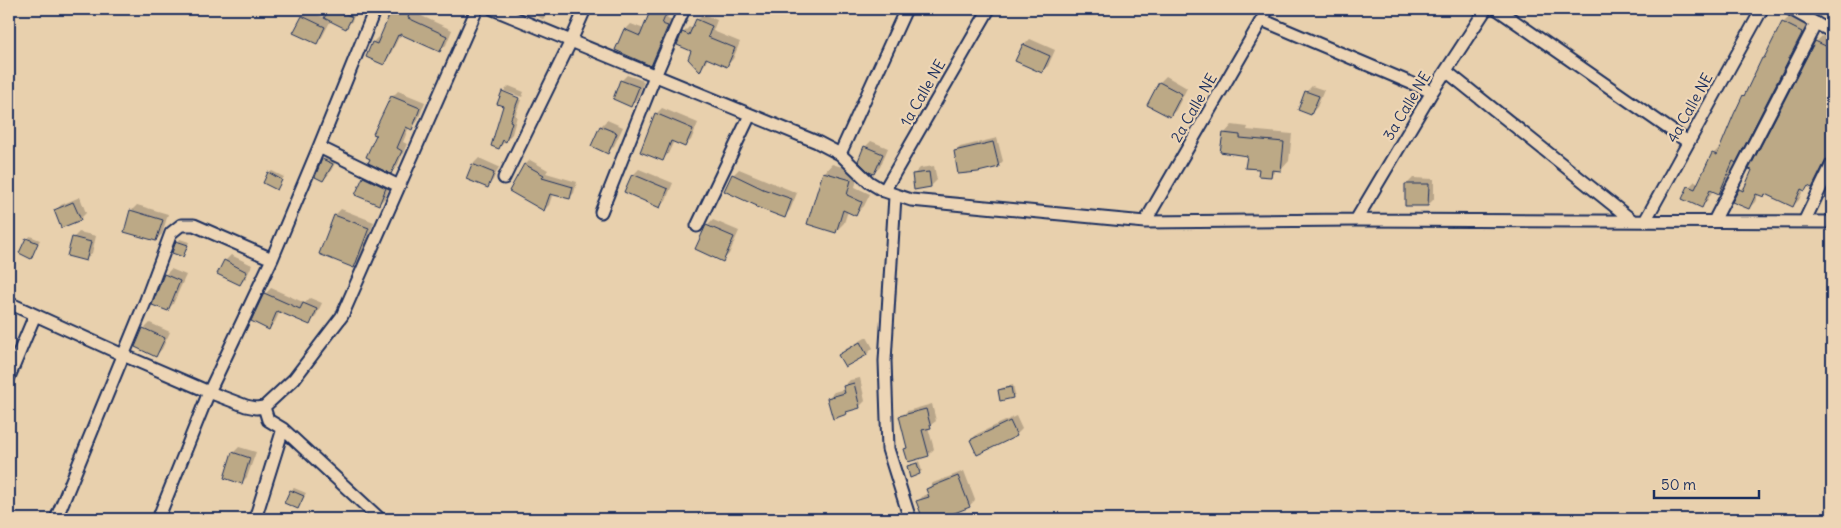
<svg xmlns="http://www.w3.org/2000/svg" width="1841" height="528" viewBox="0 0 1841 528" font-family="Delius,sans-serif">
	<rect width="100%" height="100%" fill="#e8d0ad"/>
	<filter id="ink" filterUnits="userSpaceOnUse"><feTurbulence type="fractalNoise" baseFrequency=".02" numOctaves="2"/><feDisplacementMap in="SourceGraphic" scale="10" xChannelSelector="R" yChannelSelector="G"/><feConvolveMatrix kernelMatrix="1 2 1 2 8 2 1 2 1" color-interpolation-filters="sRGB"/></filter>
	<g filter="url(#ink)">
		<!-- shadow -->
		<path fill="#0003" d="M 330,9 L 353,9 L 357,10 L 352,21 L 346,27 L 331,20 L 322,37 L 316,43 L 303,16 L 309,11 L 325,18 Z
			M 394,9 L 414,9 L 413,12 L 452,30 L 446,45 L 440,51 L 401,33 L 389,57 L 383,63 L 368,56 L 373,42 L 379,36 L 381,37 Z
			M 529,9 L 552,9 L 543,19 L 527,12 Z
			M 653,9 L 671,9 L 667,18 L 673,20 L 657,58 L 651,64 L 625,30 L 631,24 L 644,29 Z
			M 703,14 L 717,20 L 713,31 L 740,42 L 733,59 L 727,65 L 708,58 L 705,64 L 700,70 L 693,50 L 683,33 L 689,27 L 693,29 L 697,20 Z
			M 1789,17 L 1807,26 L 1741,155 L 1736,161 L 1725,187 L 1719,193 L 1713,190 L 1707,201 L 1701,207 L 1689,187 L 1695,181 L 1699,183 L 1713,154 L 1719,148 L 1721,149 L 1763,58 L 1768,53 L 1783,23 Z
			M 1822,36 L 1832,41 L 1832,155 L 1829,157 L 1818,180 L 1812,186 L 1809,185 L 1804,188 L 1799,200 L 1793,206 L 1766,193 L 1764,196 L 1759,193 L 1755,202 L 1749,208 L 1740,190 L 1747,184 L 1816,42 Z
			M 1030,39 L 1055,50 L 1048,66 L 1042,72 L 1024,45 Z
			M 627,75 L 644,81 L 637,99 L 631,105 L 621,81 Z
			M 1166,76 L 1187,88 L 1176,110 L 1170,116 L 1148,104 L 1160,82 Z
			M 509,86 L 524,92 L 522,97 L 504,91 L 504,94 L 521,100 L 515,116 L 517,116 L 512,134 L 499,148 L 505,105 L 503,92 Z
			M 1312,86 L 1324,90 L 1317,107 L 1311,113 L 1306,92 Z
			M 398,91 L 425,102 L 417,122 L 411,128 L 409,127 L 403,142 L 407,144 L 397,167 L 391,172 L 392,97 Z
			M 662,108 L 698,123 L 691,140 L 685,146 L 674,141 L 668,154 L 662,160 L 641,151 L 656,114 Z
			M 607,120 L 623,127 L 614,146 L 608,152 L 593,146 L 601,126 Z
			M 1232,125 L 1248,127 L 1247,130 L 1292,134 L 1289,161 L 1281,170 L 1277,169 L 1271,176 L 1260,168 L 1224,134 Z
			M 997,138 L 1003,161 L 998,166 L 955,152 L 960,147 Z
			M 871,141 L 888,148 L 880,167 L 874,173 L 865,147 Z
			M 329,154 L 338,158 L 329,174 L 323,180 L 316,176 L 323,160 Z
			M 479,158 L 499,167 L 493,180 L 487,186 L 467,178 L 473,164 Z
			M 530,160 L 548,170 L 546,173 L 577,182 L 574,193 L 569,198 L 553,193 L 549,205 L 544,210 L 525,165 Z
			M 832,164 L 859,172 L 855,187 L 870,194 L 864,206 L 856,214 L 848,211 L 844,223 L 836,231 L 824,173 Z
			M 934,166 L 937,180 L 931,186 L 914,174 L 920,168 Z
			M 639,169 L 673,183 L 666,200 L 660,206 L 633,175 Z
			M 739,169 L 797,193 L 790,210 L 784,216 L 733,175 Z
			M 272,171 L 284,177 L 277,188 L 269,173 Z
			M 370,171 L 392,182 L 385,198 L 379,204 L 357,194 L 364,177 Z
			M 1413,178 L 1434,179 L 1434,199 L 1428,205 L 1407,184 Z
			M 1832,183 L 1832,197 L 1827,194 Z
			M 80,197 L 86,213 L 80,219 L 55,211 L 61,205 Z
			M 137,205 L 168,214 L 162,234 L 156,240 L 131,211 Z
			M 341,209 L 374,222 L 360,260 L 354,266 L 335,215 Z
			M 713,220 L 739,231 L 729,254 L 723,260 L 707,226 Z
			M 79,232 L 96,236 L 92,253 L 86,259 L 73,238 Z
			M 30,236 L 40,240 L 31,257 L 21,253 Z
			M 180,239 L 189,242 L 183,256 L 173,252 Z
			M 231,255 L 252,265 L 246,278 L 240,284 L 225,261 Z
			M 171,269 L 186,275 L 173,304 L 167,310 L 165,275 Z
			M 271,288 L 305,303 L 310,298 L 322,303 L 315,318 L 309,324 L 280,311 L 275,322 L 269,328 L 265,294 Z
			M 150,323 L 170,332 L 162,349 L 156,355 L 144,329 Z
			M 867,337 L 873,348 L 867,354 L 846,366 L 840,355 L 846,349 Z
			M 860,378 L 865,401 L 859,407 L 850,409 L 846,413 L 828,398 L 834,392 L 845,389 L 844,386 L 850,380 Z
			M 1013,385 L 1015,394 L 1012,397 L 999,390 L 1002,388 Z
			M 932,404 L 936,421 L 928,427 L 934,449 L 928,455 L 905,449 L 908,446 L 901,417 L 907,411 Z
			M 1016,416 L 1022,429 L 1016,435 L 971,440 L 977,434 Z
			M 239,447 L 256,452 L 247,477 L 241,483 L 233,453 Z
			M 919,461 L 922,471 L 911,476 L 908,467 Z
			M 964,471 L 975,500 L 969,506 L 924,519 L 918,501 L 924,495 L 929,494 L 927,489 L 933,483 Z
			M 294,488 L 306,493 L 298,507 L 291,490 Z"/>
		<!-- building -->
		<path fill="#bca986" stroke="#1b2f5e" d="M 329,9 L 336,9 L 352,17 L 346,29 L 324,18 Z
			M 392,9 L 397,9 L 409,14 L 408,18 L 447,36 L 440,52 L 400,34 L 400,36 L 398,35 L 384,65 L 366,57 L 372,42 L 377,44 Z
			M 651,9 L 668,9 L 662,24 L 668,26 L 651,66 L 615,50 L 624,29 L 640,36 Z
			M 302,16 L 325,27 L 317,44 L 293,33 Z
			M 696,19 L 712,26 L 708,37 L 735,48 L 727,67 L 706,58 L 700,72 L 688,59 L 691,51 L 677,45 L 682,32 L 689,35 Z
			M 1782,22 L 1802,32 L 1801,35 L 1736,163 L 1733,161 L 1719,194 L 1710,190 L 1702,208 L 1682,199 L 1688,186 L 1695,189 L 1712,153 L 1717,155 L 1734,114 L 1743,95 L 1744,96 L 1762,58 L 1764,58 Z
			M 1815,41 L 1832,49 L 1832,157 L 1826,160 L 1812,188 L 1808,186 L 1805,191 L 1801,189 L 1793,207 L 1765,194 L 1764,197 L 1756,194 L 1749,209 L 1732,202 L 1739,189 L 1743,191 L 1752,170 L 1749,169 Z
			M 1023,44 L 1050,56 L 1042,73 L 1015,61 Z
			M 620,80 L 639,87 L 631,107 L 613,99 Z
			M 1159,82 L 1182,94 L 1170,117 L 1147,105 Z
			M 502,91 L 519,98 L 510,121 L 512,122 L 506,142 L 503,140 L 499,149 L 491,146 L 503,106 L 497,104 Z
			M 1305,91 L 1319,96 L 1311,115 L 1298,110 Z
			M 391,96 L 420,108 L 412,130 L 406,127 L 397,148 L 402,151 L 391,174 L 368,163 L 370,159 L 366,157 L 376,135 L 373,134 Z
			M 655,113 L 693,129 L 685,147 L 671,141 L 663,161 L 640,152 Z
			M 600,126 L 617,133 L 608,154 L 591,146 Z
			M 1223,133 L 1240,135 L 1240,138 L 1284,142 L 1281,171 L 1272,170 L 1271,177 L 1258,176 L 1259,169 L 1245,168 L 1247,156 L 1220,152 Z
			M 993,142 L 999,167 L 978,172 L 958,174 L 954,151 Z
			M 864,146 L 883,154 L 874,174 L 869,172 L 858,161 Z
			M 322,159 L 333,164 L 323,181 L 315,177 Z
			M 472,164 L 494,173 L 488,188 L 466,179 Z
			M 524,164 L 544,175 L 542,178 L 573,187 L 570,199 L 550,194 L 544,211 L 509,191 Z
			M 268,172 L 282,180 L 277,190 L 263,183 Z
			M 823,172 L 851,180 L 847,195 L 862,202 L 856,216 L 843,210 L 836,233 L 807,224 Z
			M 929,172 L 931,187 L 914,190 L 912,174 Z
			M 632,174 L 668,189 L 660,208 L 624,192 Z
			M 732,174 L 763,189 L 792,199 L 785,218 L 756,207 L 757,206 L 724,191 Z
			M 363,177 L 386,188 L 379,205 L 355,195 Z
			M 1405,184 L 1429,184 L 1428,206 L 1405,206 Z
			M 73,202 L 81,220 L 61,228 L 54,210 Z
			M 130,210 L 163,220 L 156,241 L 124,232 Z
			M 334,215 L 369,228 L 354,268 L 319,254 Z
			M 706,225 L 734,237 L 723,262 L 695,249 Z
			M 72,237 L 91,242 L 86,261 L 67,256 Z
			M 26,238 L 38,243 L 31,259 L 19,253 Z
			M 176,241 L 188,245 L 183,257 L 172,253 Z
			M 224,260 L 247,272 L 240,285 L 217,274 Z
			M 164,274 L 180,281 L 168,311 L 152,305 Z
			M 264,293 L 300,309 L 303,303 L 317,309 L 310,325 L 277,311 L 269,330 L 251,321 Z
			M 143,328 L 165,338 L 156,357 L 135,347 Z
			M 860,342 L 867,355 L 845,367 L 838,355 Z
			M 854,383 L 860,408 L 846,412 L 847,414 L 833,419 L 827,398 L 845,393 L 843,386 Z
			M 1011,387 L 1013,398 L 1000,401 L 998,390 Z
			M 926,409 L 931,428 L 922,430 L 929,456 L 908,462 L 904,449 L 907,448 L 899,416 Z
			M 1010,421 L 1017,436 L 977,455 L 970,440 Z
			M 232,452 L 250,458 L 242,484 L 224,478 Z
			M 917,463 L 920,474 L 910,478 L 907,466 Z
			M 958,476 L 970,507 L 939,519 L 923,519 L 916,501 L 929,497 L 926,489 Z
			M 290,490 L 304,496 L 298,509 L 284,503 Z"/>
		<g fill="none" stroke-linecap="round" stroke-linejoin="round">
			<defs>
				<path id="minor" d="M 493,9 L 817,142 L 840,154 L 869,182 L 884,191 L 911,200 L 1145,222 L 1356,220 L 1832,222
					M 1497,9 L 1688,142
					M 1790,9 L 1832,32
					M 1262,20 L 1432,92
					M 1446,71 L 1633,221
					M 319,147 L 399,186
					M 840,154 L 906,9
					M 504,178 L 571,41 L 585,9
					M 884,191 L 989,9
					M 895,196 L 885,361 L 888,449 L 910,519
					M 601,212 L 655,76 L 684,9
					M 1356,220 L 1432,92 L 1486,9
					M 1645,221 L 1762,9
					M 1714,221 L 1816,23
					M 1145,222 L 1268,9
					M 1804,222 L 1832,164
					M 697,226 L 750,115
					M 9,303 L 123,355 L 209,392 L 246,406 L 256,408 L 264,407 L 294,379 L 342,316 L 477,9
					M 9,377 L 35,315
					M 264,407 L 268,420 L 283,429 L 380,519
					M 56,519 L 146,300 L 171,233 L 181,225 L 194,225 L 272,259
					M 158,519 L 209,392 L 272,259 L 319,147 L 375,9
					M 255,519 L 283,429"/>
			</defs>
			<!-- minor casing -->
			<use href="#minor" stroke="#1b2f5e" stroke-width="15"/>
			<!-- minor -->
			<use href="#minor" stroke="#edd5b5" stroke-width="11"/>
		</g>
	</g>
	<g text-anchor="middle" stroke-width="4.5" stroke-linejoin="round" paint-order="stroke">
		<!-- street labels -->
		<g font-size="15" fill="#1b2f5e" stroke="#edd5b5">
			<text transform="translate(923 93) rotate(-60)" y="5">1a Calle NE</text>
			<text transform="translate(1407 106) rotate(-59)" y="5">3a Calle NE</text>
			<text transform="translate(1194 108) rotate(-60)" y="5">2a Calle NE</text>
			<text transform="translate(1690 108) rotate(-61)" y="5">4a Calle NE</text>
		</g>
	</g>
	<!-- margin -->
	<rect width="1841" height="528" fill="none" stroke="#edd5b5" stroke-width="30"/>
	<rect x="15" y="15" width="1811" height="498" fill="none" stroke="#1b2f5e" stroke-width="2" filter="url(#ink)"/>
	<!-- scale -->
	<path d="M1654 490v8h105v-8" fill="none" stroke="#1b2f5e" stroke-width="2.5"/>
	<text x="1661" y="490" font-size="15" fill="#1b2f5e" stroke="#edd5b5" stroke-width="4" paint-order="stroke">50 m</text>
</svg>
